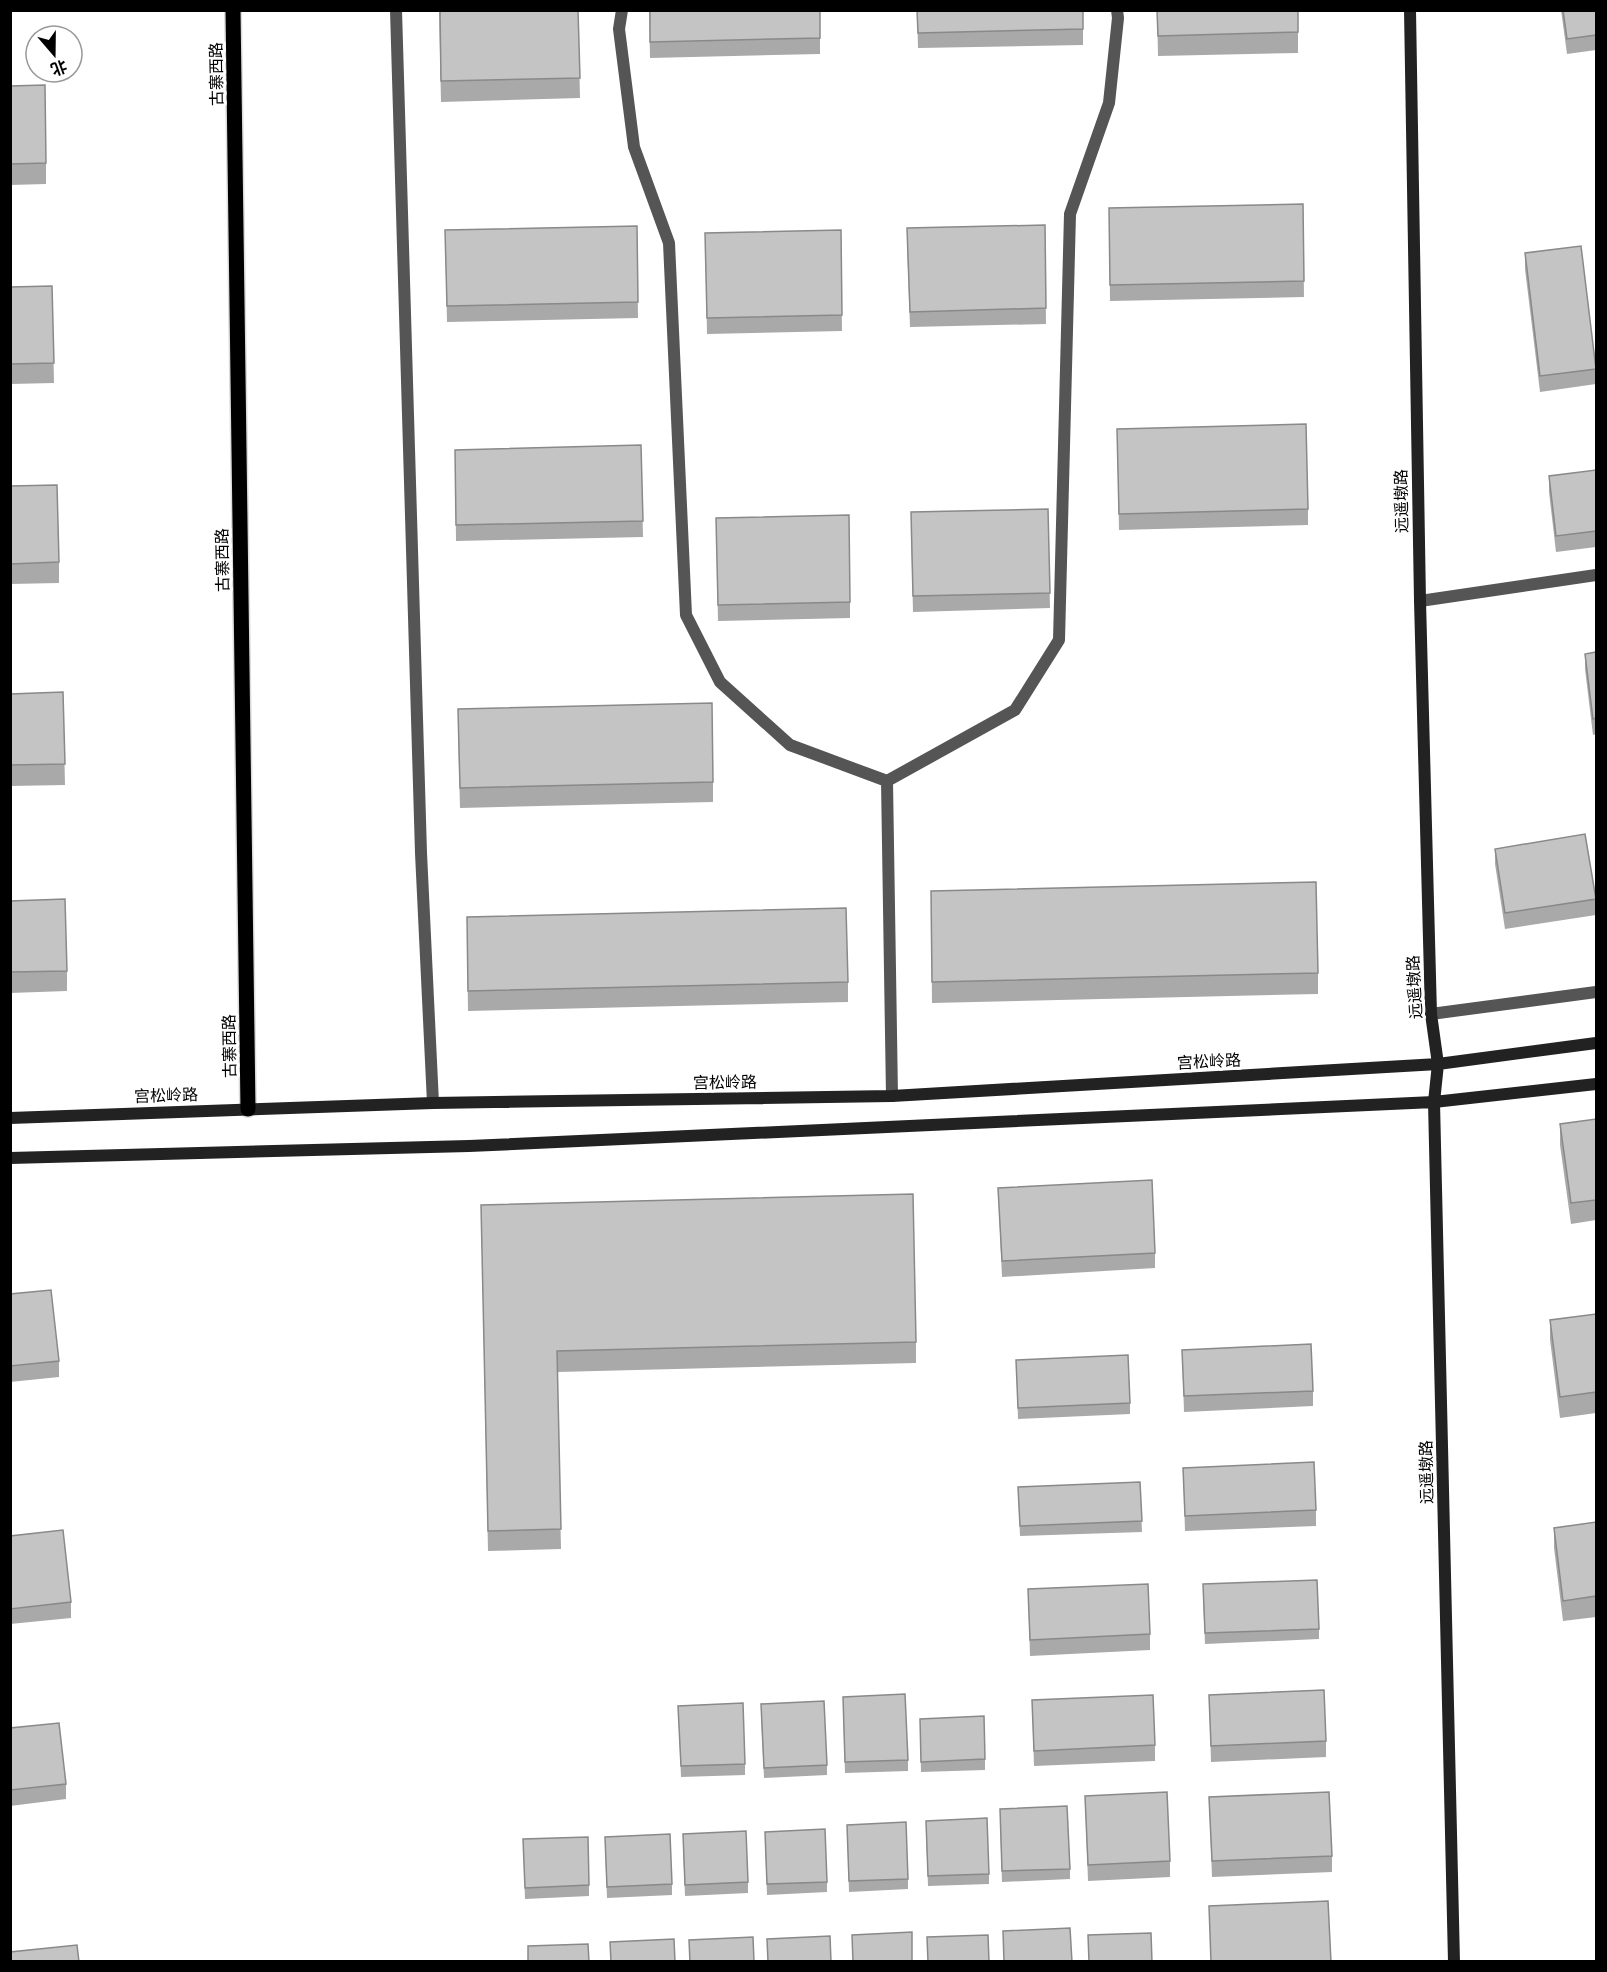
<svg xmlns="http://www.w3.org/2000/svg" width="1607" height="1972" viewBox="0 0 1607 1972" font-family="Signika,'Noto Sans SC',sans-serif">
	<rect width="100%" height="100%" fill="#fff"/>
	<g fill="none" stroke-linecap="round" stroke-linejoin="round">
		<defs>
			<path id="primary" d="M 233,10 L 248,1109"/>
		</defs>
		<!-- primary casing -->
		<use href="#primary" stroke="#dbdbdb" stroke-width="18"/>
		<!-- lane -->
		<path stroke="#555" stroke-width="12" d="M 622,10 L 619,29 L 634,147 L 669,243 L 686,615 L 720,682 L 790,745 L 887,781 L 1015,710 L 1059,640 L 1070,214 L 1109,103 L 1118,18 L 1117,10
			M 887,781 L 892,1096"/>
		<!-- street -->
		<path stroke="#555" stroke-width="12" d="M 396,10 L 421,853 L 433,1103
			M 1420,601 L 1596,575
			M 1431,1014 L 1596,992"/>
		<!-- secondary -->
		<path stroke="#222" stroke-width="12" d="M 1410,10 L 1420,601 L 1431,1014 L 1438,1064 L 1434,1102 L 1454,1962
			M 10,1118 L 433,1103 L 892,1096 L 1438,1064 L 1596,1043
			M 10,1158 L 469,1146 L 1434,1102 L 1596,1084"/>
		<!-- primary -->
		<use href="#primary" stroke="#000" stroke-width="15"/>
	</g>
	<!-- wall -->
	<path fill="#a9a9a9" d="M 439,10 L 578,10 L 580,98 L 441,102 Z
		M 649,10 L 820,10 L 820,54 L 650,58 Z
		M 917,10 L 1083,29 L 1083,45 L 918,48 Z
		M 1157,10 L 1298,10 L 1298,53 L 1158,56 Z
		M 1561,10 L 1596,10 L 1596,50 L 1567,54 Z
		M 10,86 L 46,163 L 46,184 L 10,185 Z
		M 1303,204 L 1304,297 L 1110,301 L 1109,208 Z
		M 1045,225 L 1046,324 L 910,327 L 907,243 Z
		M 637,226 L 638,318 L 447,322 L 445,230 Z
		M 841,230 L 842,331 L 707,334 L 705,233 Z
		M 1525,253 L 1596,369 L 1596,384 L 1540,392 L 1525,269 Z
		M 52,286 L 54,383 L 10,384 L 10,287 Z
		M 1117,429 L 1308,509 L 1308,525 L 1119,530 Z
		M 641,445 L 643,537 L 456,541 L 455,450 Z
		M 1596,470 L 1596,547 L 1556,552 L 1549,492 L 1549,476 Z
		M 10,486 L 59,562 L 59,583 L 10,584 Z
		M 1048,509 L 1050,608 L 913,612 L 911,528 Z
		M 716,518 L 850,602 L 850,618 L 718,621 Z
		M 1596,652 L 1596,734 L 1593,735 L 1585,669 L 1585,654 Z
		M 63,692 L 65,785 L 10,786 L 10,694 Z
		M 458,730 L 713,782 L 713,802 L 460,808 Z
		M 1495,849 L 1596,899 L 1596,915 L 1505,929 L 1495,864 Z
		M 931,891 L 1318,973 L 1318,994 L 932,1003 Z
		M 10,901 L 67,971 L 67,991 L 10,993 Z
		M 467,937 L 848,982 L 848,1002 L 468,1011 Z
		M 1596,1119 L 1596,1220 L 1571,1224 L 1560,1145 L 1560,1124 Z
		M 998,1188 L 1155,1253 L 1155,1268 L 1002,1277 Z
		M 481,1205 L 916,1342 L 916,1363 L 557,1372 L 561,1549 L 488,1551 Z
		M 10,1294 L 59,1361 L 59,1377 L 10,1382 Z
		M 1596,1314 L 1596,1413 L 1560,1418 L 1550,1340 L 1550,1320 Z
		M 1182,1350 L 1313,1391 L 1313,1406 L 1184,1412 Z
		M 1016,1360 L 1130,1403 L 1130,1414 L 1018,1419 Z
		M 1183,1468 L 1316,1510 L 1316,1526 L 1185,1531 Z
		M 1140,1482 L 1142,1532 L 1020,1536 L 1018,1487 Z
		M 1596,1522 L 1596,1617 L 1563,1621 L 1554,1548 L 1554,1528 Z
		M 10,1536 L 71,1602 L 71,1618 L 10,1624 Z
		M 1028,1589 L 1150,1634 L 1150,1650 L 1030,1656 Z
		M 1203,1595 L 1319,1629 L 1319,1639 L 1205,1644 Z
		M 1209,1695 L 1326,1741 L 1326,1757 L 1211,1762 Z
		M 1032,1700 L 1155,1745 L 1155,1761 L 1034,1766 Z
		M 678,1706 L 745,1764 L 745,1775 L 681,1777 Z
		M 843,1707 L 908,1760 L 908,1771 L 845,1773 Z
		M 761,1714 L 827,1765 L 827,1775 L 764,1778 Z
		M 10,1728 L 66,1784 L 66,1799 L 10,1806 Z
		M 920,1730 L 985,1759 L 985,1770 L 921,1772 Z
		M 1085,1796 L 1170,1861 L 1170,1877 L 1088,1881 Z
		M 1209,1797 L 1332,1856 L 1332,1872 L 1212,1877 Z
		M 1000,1820 L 1070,1869 L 1070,1879 L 1002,1882 Z
		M 847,1825 L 908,1879 L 908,1889 L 849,1892 Z
		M 926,1831 L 989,1874 L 989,1884 L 928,1886 Z
		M 523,1839 L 589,1885 L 589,1896 L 525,1899 Z
		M 765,1843 L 827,1882 L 827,1892 L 767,1895 Z
		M 683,1845 L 748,1882 L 748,1893 L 685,1896 Z
		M 605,1847 L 672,1884 L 672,1895 L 607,1898 Z"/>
	<!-- building -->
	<path fill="#c4c4c4" stroke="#898989" stroke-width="1.5" d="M 440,10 L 578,10 L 580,78 L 441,81 Z
		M 650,10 L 820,10 L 820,38 L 650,42 Z
		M 917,10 L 1083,10 L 1083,29 L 918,33 Z
		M 1157,10 L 1298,10 L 1298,32 L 1158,36 Z
		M 1563,10 L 1596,10 L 1596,35 L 1567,39 Z
		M 45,85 L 46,163 L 10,164 L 10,86 Z
		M 1303,204 L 1304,281 L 1110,285 L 1109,208 Z
		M 1045,225 L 1046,308 L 910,312 L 907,228 Z
		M 637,226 L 638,302 L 447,306 L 445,230 Z
		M 841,230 L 842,315 L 707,318 L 705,233 Z
		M 1581,246 L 1596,369 L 1540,376 L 1525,253 Z
		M 52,286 L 54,363 L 10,364 L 10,287 Z
		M 1306,424 L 1308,509 L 1119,514 L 1117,429 Z
		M 641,445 L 643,521 L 456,525 L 455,450 Z
		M 1596,470 L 1596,531 L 1556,536 L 1549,476 Z
		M 57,485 L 59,562 L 10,564 L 10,486 Z
		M 1048,509 L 1050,593 L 913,596 L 911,512 Z
		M 849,515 L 850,602 L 718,605 L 716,518 Z
		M 1596,652 L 1596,718 L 1593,719 L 1585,654 Z
		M 63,692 L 65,764 L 10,765 L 10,694 Z
		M 712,703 L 713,782 L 460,788 L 458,709 Z
		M 1585,834 L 1596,899 L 1505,913 L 1495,849 Z
		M 1316,882 L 1318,973 L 932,982 L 931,891 Z
		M 65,899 L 67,971 L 10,972 L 10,901 Z
		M 846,908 L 848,982 L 468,991 L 467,917 Z
		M 1596,1119 L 1596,1200 L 1571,1203 L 1560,1124 Z
		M 1152,1180 L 1155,1253 L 1002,1261 L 998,1188 Z
		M 913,1194 L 916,1342 L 557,1351 L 561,1529 L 488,1531 L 481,1205 Z
		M 51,1290 L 59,1361 L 10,1366 L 10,1294 Z
		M 1596,1314 L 1596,1392 L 1560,1397 L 1550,1320 Z
		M 1311,1344 L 1313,1391 L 1184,1396 L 1182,1350 Z
		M 1128,1355 L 1130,1403 L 1018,1408 L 1016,1360 Z
		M 1314,1462 L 1316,1510 L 1185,1516 L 1183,1468 Z
		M 1140,1482 L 1142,1521 L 1020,1526 L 1018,1487 Z
		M 1596,1522 L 1596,1596 L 1563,1601 L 1554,1528 Z
		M 63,1530 L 71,1602 L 10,1609 L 10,1536 Z
		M 1317,1580 L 1319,1629 L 1205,1633 L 1203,1584 Z
		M 1148,1584 L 1150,1634 L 1030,1640 L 1028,1589 Z
		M 1324,1690 L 1326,1741 L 1211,1746 L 1209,1695 Z
		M 905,1694 L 908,1760 L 845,1762 L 843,1697 Z
		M 1153,1695 L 1155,1745 L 1034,1751 L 1032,1700 Z
		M 824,1701 L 827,1765 L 764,1768 L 761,1704 Z
		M 743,1703 L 745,1764 L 681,1766 L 678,1706 Z
		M 984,1716 L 985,1759 L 921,1762 L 920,1719 Z
		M 59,1723 L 66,1784 L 10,1790 L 10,1728 Z
		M 1167,1792 L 1170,1861 L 1088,1865 L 1085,1796 Z
		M 1329,1792 L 1332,1856 L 1212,1861 L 1209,1797 Z
		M 1067,1806 L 1070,1869 L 1002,1871 L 1000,1809 Z
		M 987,1818 L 989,1874 L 928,1876 L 926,1821 Z
		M 906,1822 L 908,1879 L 849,1881 L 847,1825 Z
		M 825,1829 L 827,1882 L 767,1884 L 765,1832 Z
		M 746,1831 L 748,1882 L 685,1885 L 683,1834 Z
		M 670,1834 L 672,1884 L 607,1887 L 605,1837 Z
		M 588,1837 L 589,1885 L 525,1888 L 523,1839 Z
		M 1328,1901 L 1331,1962 L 1211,1962 L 1209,1906 Z
		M 1070,1928 L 1072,1962 L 1004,1962 L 1003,1931 Z
		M 912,1932 L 912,1962 L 853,1962 L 852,1935 Z
		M 1151,1933 L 1152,1962 L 1089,1962 L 1088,1935 Z
		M 988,1935 L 989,1962 L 928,1962 L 927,1937 Z
		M 830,1936 L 831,1962 L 768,1962 L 767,1939 Z
		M 753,1937 L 754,1962 L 690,1962 L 689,1940 Z
		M 674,1939 L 675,1962 L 611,1962 L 610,1942 Z
		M 588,1944 L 589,1962 L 528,1962 L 528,1946 Z
		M 77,1945 L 79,1962 L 10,1962 L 10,1952 Z"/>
	<g text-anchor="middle" stroke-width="6" stroke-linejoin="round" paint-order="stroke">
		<!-- street labels -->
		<g font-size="16" fill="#000" stroke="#fff">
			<text transform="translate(216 74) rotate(-91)" y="6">古寨西路</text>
			<text transform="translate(1401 501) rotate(-91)" y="6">远遥墩路</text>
			<text transform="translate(222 560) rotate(-91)" y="6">古寨西路</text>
			<text transform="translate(1414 987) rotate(-93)" y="6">远遥墩路</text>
			<text transform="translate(229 1046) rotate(-91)" y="6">古寨西路</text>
			<text transform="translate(1209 1061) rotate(-3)" y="6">宫松岭路</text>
			<text transform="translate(725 1082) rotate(-1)" y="6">宫松岭路</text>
			<text transform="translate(166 1095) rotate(-2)" y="6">宫松岭路</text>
			<text transform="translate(1426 1472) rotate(-91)" y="6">远遥墩路</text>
		</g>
	</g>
	<!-- border -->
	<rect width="1607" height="1972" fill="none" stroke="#000000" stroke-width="24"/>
	<!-- north arrow -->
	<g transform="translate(54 54) rotate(160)"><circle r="28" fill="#ffffff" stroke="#999999" stroke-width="1.5"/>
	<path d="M0-4.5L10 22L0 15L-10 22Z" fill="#000000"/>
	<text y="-9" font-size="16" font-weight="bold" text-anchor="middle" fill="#000000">北</text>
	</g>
</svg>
